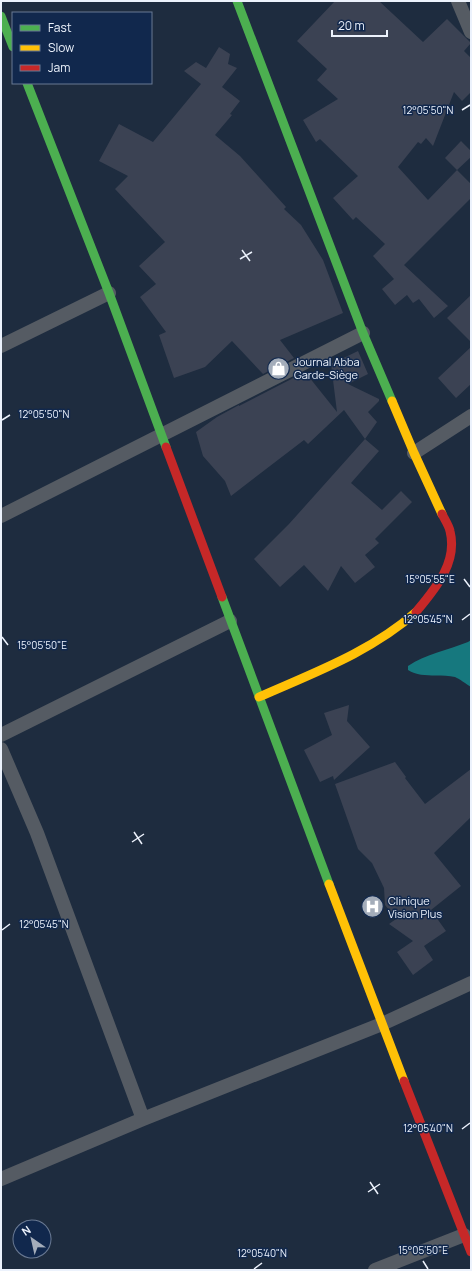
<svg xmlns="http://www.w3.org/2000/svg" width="472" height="1271" viewBox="0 0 472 1271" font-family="Manrope,sans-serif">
	<rect width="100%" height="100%" fill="#1e2c3f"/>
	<!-- water -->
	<path fill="#16787e" d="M 471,640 L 471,687 C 466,684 460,679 455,677 C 440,673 421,679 408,670 L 408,666 C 426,654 448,650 468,642 Z"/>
	<!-- building -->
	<path fill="#3b4253" d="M 335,1 L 379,1 L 423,42 L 447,19 L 471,43 L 464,51 L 471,58 L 471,92 L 462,101 L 454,92 L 433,146 L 426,138 L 421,144 L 418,142 L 398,167 L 428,200 L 457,170 L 471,184 L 471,198 L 404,265 L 448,306 L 434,318 L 419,299 L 413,303 L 407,295 L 395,305 L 382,289 L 394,279 L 373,256 L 385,244 L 356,217 L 353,220 L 333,198 L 358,176 L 320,139 L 316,142 L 303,120 L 338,99 L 317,80 L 327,69 L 297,41 Z
		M 219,47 L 230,54 L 228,64 L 237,68 L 222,87 L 240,101 L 230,114 L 232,115 L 215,135 L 240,156 L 286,207 L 284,209 L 301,225 L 323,260 L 343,313 L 280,340 L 294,358 L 263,374 L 232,341 L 205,367 L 174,378 L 159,335 L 166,332 L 140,297 L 156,284 L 139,266 L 165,242 L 115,189 L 128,176 L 99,161 L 119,124 L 153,142 L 201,84 L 184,71 L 196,62 L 206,68 Z
		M 461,141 L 471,151 L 471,157 L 457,170 L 445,158 Z
		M 471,295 L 471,342 L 447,318 Z
		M 471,347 L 471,384 L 456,398 L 438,378 Z
		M 358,351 L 368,374 L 348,384 L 379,399 L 379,401 L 368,412 L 377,422 L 365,439 L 344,410 L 308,444 L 304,440 L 231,496 L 225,481 L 203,456 L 196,432 L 217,417 L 239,405 L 239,406 L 305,372 L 337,412 L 331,364 Z
		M 365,439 L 379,451 L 351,483 L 382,510 L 401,491 L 412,502 L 375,539 L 379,543 L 365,555 L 375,567 L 355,583 L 341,566 L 328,591 L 304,565 L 280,587 L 254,559 L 289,524 Z
		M 349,705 L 347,721 L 370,747 L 334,780 L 333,776 L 320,782 L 304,750 L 332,735 L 324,713 Z
		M 395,762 L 406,777 L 405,778 L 425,804 L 471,769 L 471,817 L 434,853 L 461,886 L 431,910 L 446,931 L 424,946 L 433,960 L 413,975 L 397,952 L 413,941 L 389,924 L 396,919 L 385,905 L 384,888 L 372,863 L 358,849 L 335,784 Z"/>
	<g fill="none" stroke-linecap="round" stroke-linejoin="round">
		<!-- street -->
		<path stroke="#555b63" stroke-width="14" d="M 458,1 L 471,32
			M 1,346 L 109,293
			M 414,453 L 471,416
			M 1,516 L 363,333
			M 1,735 L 230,621
			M 1,749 L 37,833 L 143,1119
			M 1,1179 L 143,1119 L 382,1024 L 471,983
			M 375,1270 L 464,1235"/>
		<!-- fast -->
		<path stroke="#4caf50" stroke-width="9" d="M 237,1 L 363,333 L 392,401
			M 1,16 L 13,47
			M 27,83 L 109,293 L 166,447
			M 222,597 L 329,884"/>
		<!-- slow -->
		<path stroke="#ffc107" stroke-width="9" d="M 392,401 L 414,453 L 442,514
			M 259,697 C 313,673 371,652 416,612
			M 329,884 L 404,1081"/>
		<!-- jam -->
		<path stroke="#c62828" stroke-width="9" d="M 166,447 L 222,597
			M 416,612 C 435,589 458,563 450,531 C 449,526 445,520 442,514
			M 404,1081 L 471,1252"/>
	</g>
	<!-- ticks -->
	<path fill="none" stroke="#ecf2fc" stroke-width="1.5" d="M 462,110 L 470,105M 242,250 L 250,261M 240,259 L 252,252M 2,420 L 10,415M 464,579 L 470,587M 462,620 L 470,614M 2,637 L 8,645M 134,832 L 142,844M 132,842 L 144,834M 2,930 L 10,924M 462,1129 L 470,1123M 370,1182 L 378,1194M 368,1192 L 380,1184M 423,1261 L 428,1269M 254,1269 L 262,1263"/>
	<!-- icons -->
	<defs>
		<symbol id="shop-disc" viewBox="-11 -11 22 22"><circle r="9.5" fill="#a4adba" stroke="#11284d"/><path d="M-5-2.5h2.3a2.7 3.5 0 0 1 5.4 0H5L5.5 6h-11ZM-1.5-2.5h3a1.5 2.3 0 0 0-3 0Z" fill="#fff"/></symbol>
		<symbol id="hospital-disc" viewBox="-11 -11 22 22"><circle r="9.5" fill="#a4adba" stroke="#11284d"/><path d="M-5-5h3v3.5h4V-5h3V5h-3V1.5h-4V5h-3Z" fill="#fff"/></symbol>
	</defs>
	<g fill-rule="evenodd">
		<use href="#shop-disc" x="266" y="356" width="25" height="25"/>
		<use href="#hospital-disc" x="360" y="894" width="25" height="25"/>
	</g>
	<g text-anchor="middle" stroke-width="3" stroke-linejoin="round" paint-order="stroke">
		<!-- poi labels -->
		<g font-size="11" fill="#ecf2fc" stroke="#11284d" text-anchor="start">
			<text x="294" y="366">Journal Abba<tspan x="294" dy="13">Garde-Siège</tspan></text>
			<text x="388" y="905">Clinique<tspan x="388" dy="13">Vision Plus</tspan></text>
		</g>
	</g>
	<g font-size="10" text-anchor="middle" fill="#ecf2fc" stroke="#11284d" stroke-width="3" stroke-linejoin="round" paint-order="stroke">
		<text x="428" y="114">12°05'50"N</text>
		<text x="44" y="418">12°05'50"N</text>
		<text x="430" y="583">15°05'55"E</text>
		<text x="428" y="623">12°05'45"N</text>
		<text x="42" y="649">15°05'50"E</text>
		<text x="44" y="928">12°05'45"N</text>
		<text x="428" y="1132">12°05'40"N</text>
		<text x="423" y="1254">15°05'50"E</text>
		<text x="262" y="1257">12°05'40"N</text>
	</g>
	<!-- border -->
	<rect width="472" height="1271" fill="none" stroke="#ecf2fc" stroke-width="4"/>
	<!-- legend -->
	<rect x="12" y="12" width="140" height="72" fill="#11284d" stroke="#697993"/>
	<rect x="20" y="25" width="20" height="6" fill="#4caf50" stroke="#697993"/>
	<text x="48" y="32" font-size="12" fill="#ecf2fc">Fast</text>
	<rect x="20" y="45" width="20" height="6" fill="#ffc107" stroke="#697993"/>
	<text x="48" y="52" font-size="12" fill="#ecf2fc">Slow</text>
	<rect x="20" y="65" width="20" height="6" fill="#c62828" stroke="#697993"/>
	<text x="48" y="72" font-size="12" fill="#ecf2fc">Jam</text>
	<!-- north arrow -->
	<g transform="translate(32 1239) rotate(326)"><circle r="19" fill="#11284d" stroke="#697993"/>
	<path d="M0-3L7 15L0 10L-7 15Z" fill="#a4adba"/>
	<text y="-6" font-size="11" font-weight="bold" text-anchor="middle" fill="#ecf2fc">N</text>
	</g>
	<!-- scale -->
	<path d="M332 30v6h55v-6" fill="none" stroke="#ecf2fc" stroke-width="2"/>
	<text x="338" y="30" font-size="12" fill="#ecf2fc" stroke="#11284d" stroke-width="3" paint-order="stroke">20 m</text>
</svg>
